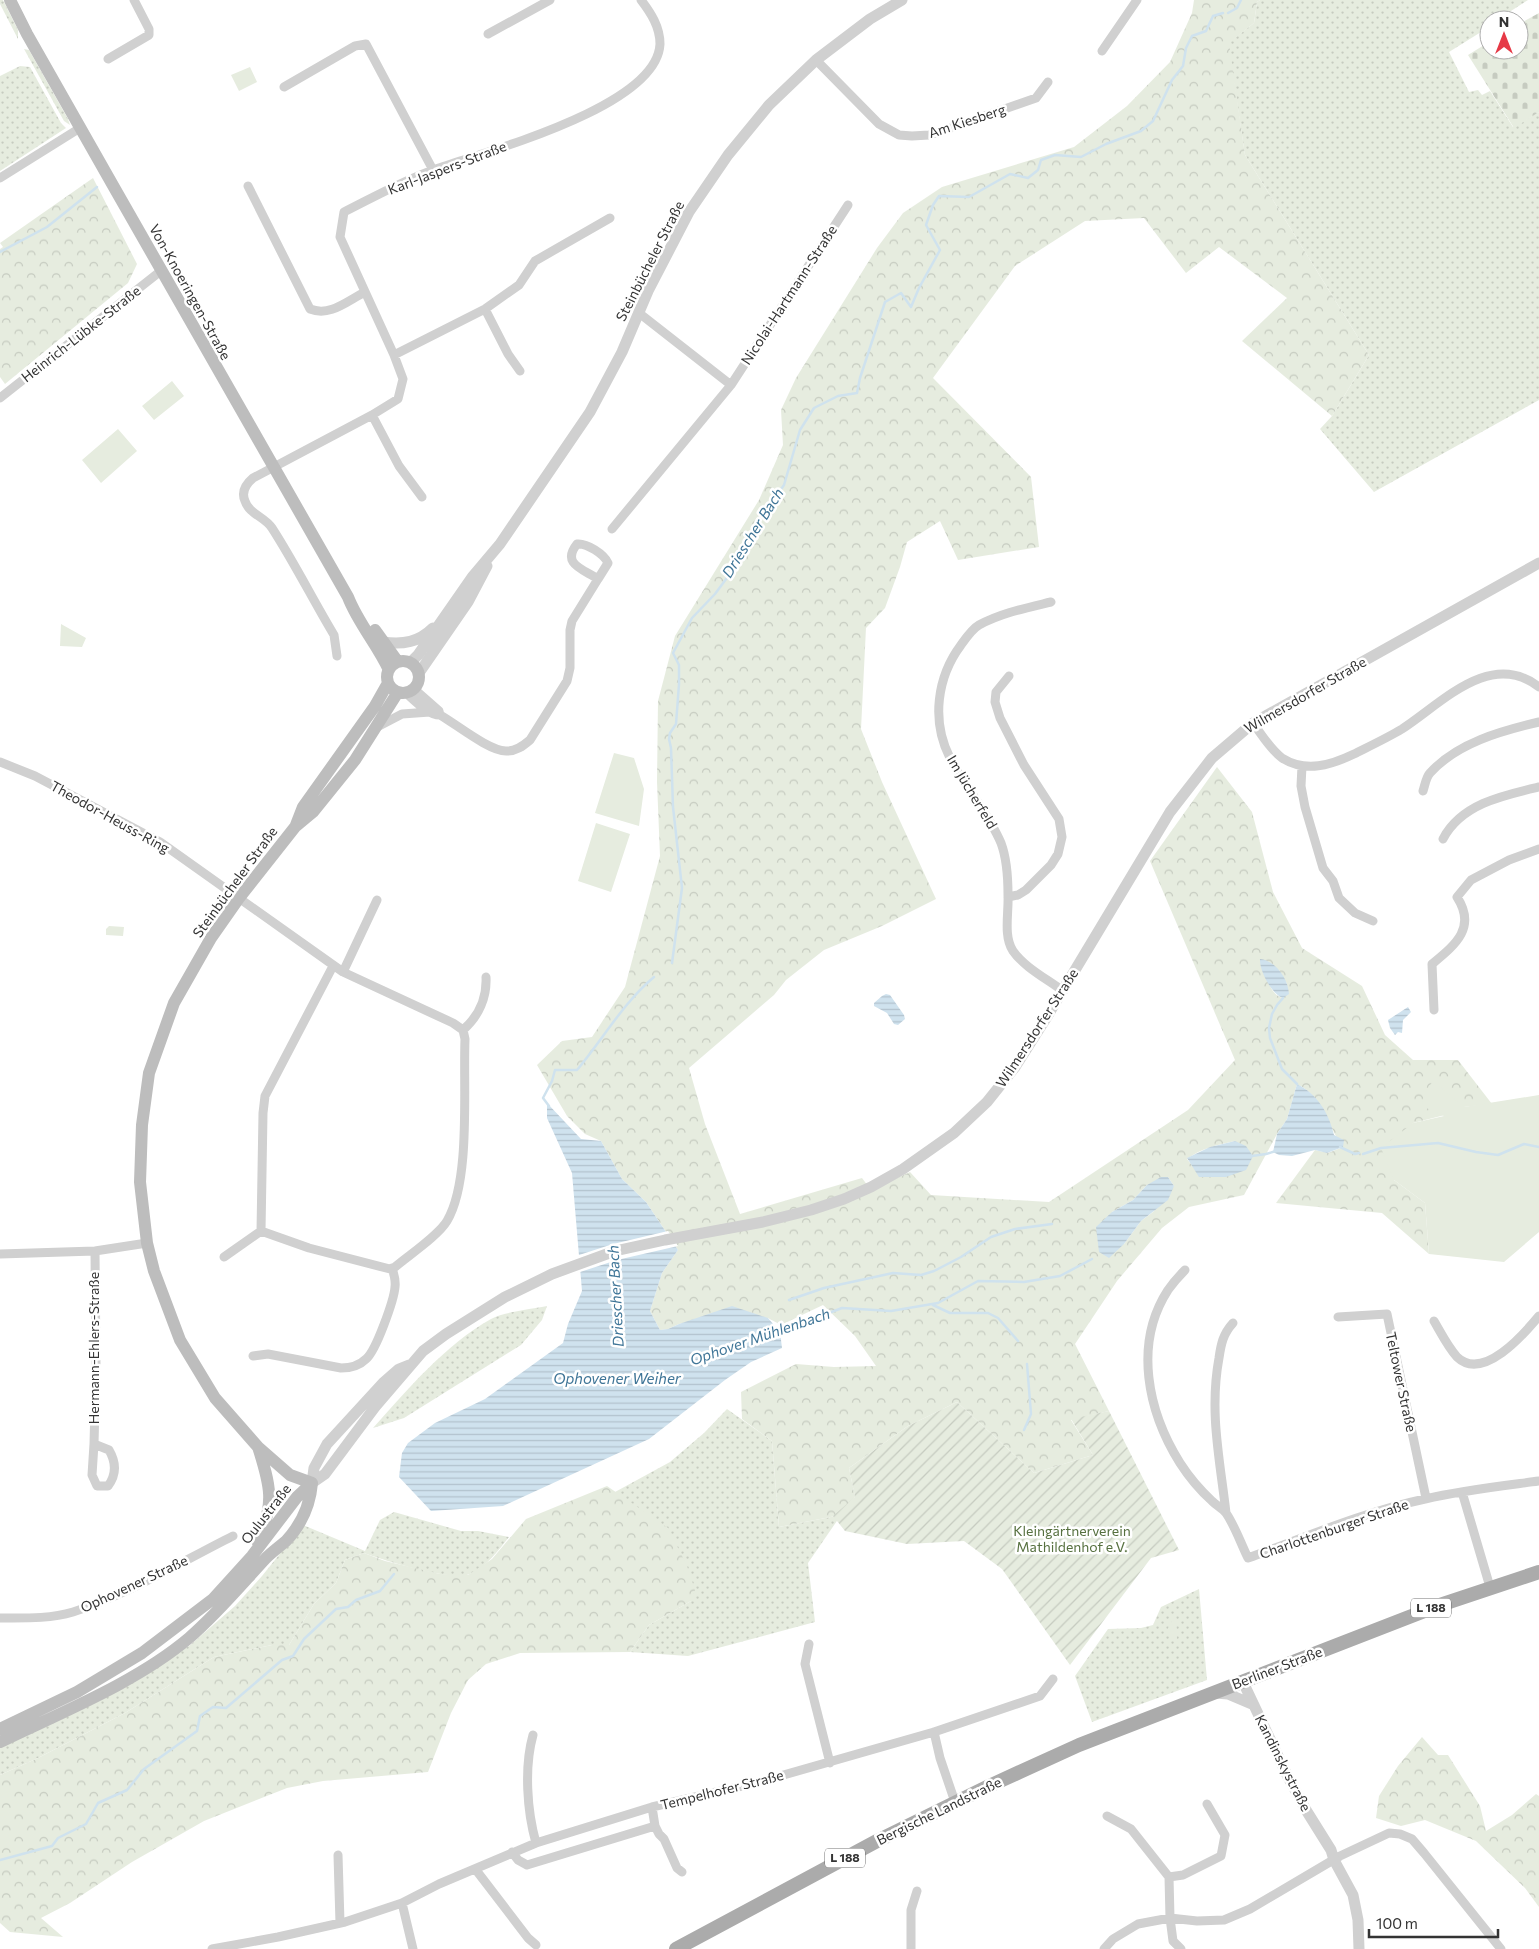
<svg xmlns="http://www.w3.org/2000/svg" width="1539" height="1949" viewBox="0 0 1539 1949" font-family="Commissioner,sans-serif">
	<defs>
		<pattern id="grass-dots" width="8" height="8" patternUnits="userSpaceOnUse" patternTransform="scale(1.25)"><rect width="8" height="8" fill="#e6ecdf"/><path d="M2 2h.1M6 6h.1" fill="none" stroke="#c6cbc0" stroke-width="1.8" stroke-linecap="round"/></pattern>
		<pattern id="forest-crowns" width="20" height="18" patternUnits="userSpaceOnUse" patternTransform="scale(1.25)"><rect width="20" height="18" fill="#e6ecdf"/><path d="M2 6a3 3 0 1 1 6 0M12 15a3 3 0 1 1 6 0" fill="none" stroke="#c6cbc0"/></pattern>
		<pattern id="cemetery-stones" width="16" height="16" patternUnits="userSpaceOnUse" patternTransform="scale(1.25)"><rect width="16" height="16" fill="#e6ecdf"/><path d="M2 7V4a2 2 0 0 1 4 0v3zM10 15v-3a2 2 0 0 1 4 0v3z" fill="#c6cbc0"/></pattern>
		<pattern id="garden-furrows" width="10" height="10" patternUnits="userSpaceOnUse" patternTransform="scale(1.25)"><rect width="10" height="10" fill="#e6ecdf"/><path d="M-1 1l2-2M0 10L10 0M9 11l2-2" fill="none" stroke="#c6cbc0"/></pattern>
		<pattern id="water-rules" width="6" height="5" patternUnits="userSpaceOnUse" patternTransform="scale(1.25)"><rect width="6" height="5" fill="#cfe2ee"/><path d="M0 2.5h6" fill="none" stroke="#b2c2cd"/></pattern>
	</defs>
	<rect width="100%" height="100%" fill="#fff"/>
	<!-- grass -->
	<path fill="url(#grass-dots)" d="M 0,0 L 3,0 L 18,30 L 18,39 L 0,4 Z
		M 1260,0 L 1528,0 L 1497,20 L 1489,20 L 1489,27 L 1449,52 L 1469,92 L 1478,90 L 1482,95 L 1490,91 L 1513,127 L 1539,112 L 1539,400 L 1374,492 L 1320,429 L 1332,416 L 1369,355 L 1245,155 L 1228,43 L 1254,23 L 1257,2 Z
		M 24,49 L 29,50 L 68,119 L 70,125 L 64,121 Z
		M 20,66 L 30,67 L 61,123 L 66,128 L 0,171 L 0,76 Z
		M 547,1306 L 542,1320 L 521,1345 L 404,1418 L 373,1428 C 408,1389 445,1345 491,1319 C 503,1312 533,1309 547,1306 Z
		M 727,1409 L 772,1441 L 779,1527 L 841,1515 L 808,1563 L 815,1622 L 688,1656 L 630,1652 L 649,1625 L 691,1601 L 615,1492 L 670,1462 L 704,1433 Z
		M 394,1512 L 461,1531 L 478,1531 L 509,1537 C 498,1551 486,1567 470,1574 C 452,1582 383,1560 364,1553 L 345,1560 L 336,1583 L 314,1604 L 289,1645 L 272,1645 L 214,1657 L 125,1713 L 38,1758 L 0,1775 L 0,1748 L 189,1646 L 235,1606 L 262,1576 L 303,1525 L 365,1551 L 380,1520 Z
		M 1199,1589 L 1207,1680 L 1092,1722 L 1075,1676 L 1108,1629 L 1141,1628 L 1153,1625 L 1161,1607 Z"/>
	<!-- forest -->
	<path fill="url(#forest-crowns)" fill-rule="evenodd" d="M 1194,0 L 1260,0 L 1257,2 L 1254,23 L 1229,43 L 1245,155 L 1369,355 L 1332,416 L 1242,341 L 1287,298 L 1219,247 L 1186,273 L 1144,218 L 1085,221 L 1015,266 L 933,378 L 1031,477 L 1039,547 L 958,560 L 940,521 L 907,542 L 900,567 L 885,608 L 866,628 L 861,729 L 882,782 L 936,899 L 882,926 L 824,950 L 786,980 L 774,995 L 689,1068 L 705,1124 L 740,1214 L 862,1178 L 871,1190 L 910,1172 L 931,1195 L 1049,1202 L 1188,1110 L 1235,1060 L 1150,861 L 1217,767 L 1252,812 L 1273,892 L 1302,948 L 1362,986 L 1385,1035 L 1413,1060 L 1458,1060 L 1492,1104 L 1464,1107 L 1445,1115 L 1413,1123 L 1394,1180 L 1425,1203 L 1429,1254 L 1382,1213 L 1276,1203 L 1315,1150 L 1328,1153 L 1343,1147 C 1326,1124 1325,1098 1297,1084 L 1287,1119 L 1277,1134 L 1244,1195 L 1189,1207 L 1162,1228 L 1117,1281 L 1075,1344 L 1109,1411 L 1071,1420 L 1093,1455 L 1034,1473 L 957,1402 L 908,1426 L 849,1468 L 855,1497 L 841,1515 L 779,1527 L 772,1441 L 742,1419 L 741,1392 L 796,1364 L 834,1367 L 876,1366 L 855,1336 L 823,1305 L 781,1325 L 768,1318 L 694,1320 L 679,1324 L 668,1329 L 660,1330 L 650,1311 L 662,1273 L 678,1250 L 646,1202 L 622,1179 L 601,1141 L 585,1134 L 567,1116 L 537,1065 L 562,1041 L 592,1037 L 625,987 L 660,856 L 657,782 L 658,701 L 675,636 L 759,500 L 783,445 L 781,410 L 796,378 L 877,248 L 903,213 L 942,187 L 1074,147 L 1127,106 L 1170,62 L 1192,13 ZM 1262,970 L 1279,970 L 1287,984 L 1283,998 C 1271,995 1268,980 1262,970 ZM 1235,1141 L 1191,1164 L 1187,1159 C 1202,1148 1217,1145 1235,1141 ZM 1168,1177 L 1174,1186 L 1153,1212 L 1141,1221 L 1124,1244 L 1112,1212 L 1133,1200 L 1147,1185 Z
		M 93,178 L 137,264 L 128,283 L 5,384 L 0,377 L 0,249 L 3,247 L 0,243 Z
		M 607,1486 L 668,1528 L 687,1566 L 695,1590 L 691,1601 L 649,1625 L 630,1652 L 520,1653 L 486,1664 L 468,1680 L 451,1713 L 428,1772 L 323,1781 L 287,1788 L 204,1821 L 132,1862 L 70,1903 L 41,1918 L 63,1937 L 10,1932 L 0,1923 L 0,1775 L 38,1758 L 125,1713 L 214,1657 L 272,1645 L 289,1645 L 314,1604 L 336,1583 L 345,1560 L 364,1553 L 385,1561 L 440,1574 L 468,1575 L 492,1559 L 526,1519 Z
		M 1422,1737 L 1438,1755 L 1448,1755 L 1480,1806 L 1486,1831 L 1512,1815 L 1536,1794 L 1539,1796 L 1539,1907 L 1525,1888 L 1476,1841 L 1425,1820 L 1401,1826 L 1376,1818 L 1379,1796 L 1398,1766 Z"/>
	<!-- cemetery -->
	<path fill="url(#cemetery-stones)" d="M 1539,13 L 1539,112 L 1514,128 L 1468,55 L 1489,42 L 1489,50 L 1519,50 L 1519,24 Z"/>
	<!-- park -->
	<path fill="#e6ecdf" d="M 250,67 L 257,82 L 239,91 L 231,75 Z
		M 172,381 L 184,396 L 154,420 L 142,406 Z
		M 118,429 L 137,451 L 101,483 L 82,460 Z
		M 61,624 L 86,638 L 82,647 L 60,646 Z
		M 614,753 L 634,758 L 644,789 L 639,826 L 595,813 Z
		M 596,823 L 630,834 L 611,892 L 578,881 Z
		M 109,926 L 124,927 L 123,936 L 106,935 L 106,929 Z
		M 1433,1081 L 1464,1107 L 1539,1095 L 1539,1232 L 1504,1262 L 1429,1254 L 1425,1203 L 1394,1180 L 1381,1148 L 1413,1123 L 1444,1116 L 1422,1106 L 1425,1092 Z
		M 1176,1613 L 1177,1640 L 1165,1634 Z"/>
	<!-- garden -->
	<path fill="url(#garden-furrows)" d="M 957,1402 L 1034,1473 L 1093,1455 L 1071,1419 L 1109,1411 L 1179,1550 L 1151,1558 L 1070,1665 L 1002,1569 L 964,1541 L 907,1544 L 845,1531 L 833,1516 L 855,1497 L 849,1468 L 908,1426 Z"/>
	<!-- water -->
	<path fill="url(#water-rules)" d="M 1260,959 C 1276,961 1288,978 1289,994 L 1283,998 C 1272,995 1259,970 1260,959 Z
		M 886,994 L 890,995 L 904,1015 L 905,1019 L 898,1025 L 894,1024 L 887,1013 L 874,1006 L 874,1003 L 882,996 Z
		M 1408,1007 L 1411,1012 L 1403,1020 L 1402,1033 L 1398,1032 L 1395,1035 L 1390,1028 L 1388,1020 Z
		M 1297,1084 C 1317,1094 1329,1113 1334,1135 L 1344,1140 L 1343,1147 L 1327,1153 L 1315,1150 L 1292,1156 L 1279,1155 L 1273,1152 L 1277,1134 L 1287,1119 Z
		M 547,1103 L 581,1139 L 601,1141 L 622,1179 L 646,1202 L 678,1250 L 662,1273 L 650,1311 L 660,1330 L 668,1329 L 679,1324 L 732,1306 L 768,1318 L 780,1332 L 782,1348 L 751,1362 L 725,1380 L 649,1439 L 503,1506 L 431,1511 L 399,1477 L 402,1453 L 408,1443 L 435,1423 L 485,1399 L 563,1343 L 568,1324 L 582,1291 L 572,1173 L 547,1118 Z
		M 1235,1141 L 1246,1146 L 1253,1156 L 1246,1170 L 1226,1177 L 1199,1177 L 1187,1158 L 1210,1147 Z
		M 1161,1177 L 1168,1177 L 1174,1186 L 1168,1200 L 1141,1221 L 1124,1244 L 1109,1258 L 1099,1252 L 1096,1227 L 1112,1212 L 1133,1200 L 1147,1185 Z"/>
	<!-- pier -->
	<path fill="#fff" d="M 668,1231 L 678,1246 L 617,1260 L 577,1273 L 576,1256 L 613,1244 Z"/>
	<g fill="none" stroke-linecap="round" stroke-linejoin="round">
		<!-- stream -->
		<path stroke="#cfe2ee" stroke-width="2.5" d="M 1228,13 L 1237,8 L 1241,0
			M 0,252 L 47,227 L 97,187
			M 672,963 L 682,888 L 673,807 L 671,748 L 669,739 L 670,733 L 676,724 L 679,684 L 679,665 L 673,653 L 692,618 L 715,594 L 732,571 L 754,527 L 784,485 L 800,430 L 814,408 L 838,396 L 857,393 L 860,378 L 885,302 L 901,293 L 911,307 L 919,288 L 940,250 L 926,225 L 933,205 L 939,196 L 969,197 L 1010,174 L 1028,178 L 1038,170 L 1041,160 L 1055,155 L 1081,157 L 1106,144 L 1141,131 L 1153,121 L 1172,80 L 1183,66 L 1186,48 L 1192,36 L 1206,31 L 1213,16 L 1223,13
			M 1283,998 L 1277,1005 L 1272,1014 L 1269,1028 L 1270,1038 L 1282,1069 L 1297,1084
			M 549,1106 L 543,1098 L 552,1081 L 555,1070 L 577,1070 C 603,1039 623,1003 654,977
			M 1340,1147 L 1355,1154 L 1359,1153
			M 1363,1154 L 1381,1148 L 1438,1143 L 1476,1152 L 1498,1155 L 1524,1144 L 1539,1147
			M 1252,1156 L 1266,1154 L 1276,1151
			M 789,1300 L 824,1288 L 893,1273 L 921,1275 L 934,1271 L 961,1257 L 991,1237 L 1015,1229 L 1052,1224
			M 933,1305 L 950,1313 L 988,1313 L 998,1318 L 1018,1341
			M 779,1332 L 842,1308 L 891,1311 L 938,1303 L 978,1281 L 1024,1282 L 1060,1276 L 1092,1259
			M 1024,1430 L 1031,1414 L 1027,1364
			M 0,1860 L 52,1846 L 58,1838 L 86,1824 L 98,1803 L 127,1790 L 144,1769 L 197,1731 L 200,1716 L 213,1707 L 226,1708 L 282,1660 L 293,1656 L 304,1639 L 336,1609 L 348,1607 L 356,1600 L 380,1591 L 394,1574"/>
		<!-- minor -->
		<path stroke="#d0d0d0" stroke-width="9" d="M 488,34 L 550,0
			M 1102,51 L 1137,0
			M 108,59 L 149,35 L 149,29 L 134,0
			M 816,60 L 879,124 L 899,135 L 912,136 L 929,135 L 948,129 L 1036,98 L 1048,82
			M 284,87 L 355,46 L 366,44 L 433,170
			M 0,178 L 80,128
			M 248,186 L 310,309 C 330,317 347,301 365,292
			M 485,309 L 508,354 L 520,371
			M 394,355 L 485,309 L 519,285 L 535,261 L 610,218
			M 731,385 L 848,205
			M 0,398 L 162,270
			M 372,415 L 399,466 L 422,497
			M 612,529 L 731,385 L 639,313
			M 1051,602 C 1026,608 1001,613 979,625 C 972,629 966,638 961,645 C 937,677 931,721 950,758 C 965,787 989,814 1001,843 C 1007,859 1008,878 1008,895 C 1009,912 1003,936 1013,951 C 1024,967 1047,979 1063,991
			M 337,656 L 334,635 C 313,600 294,562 272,528 C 265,517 249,514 245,501 C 241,492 246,484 253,478 L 372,415 L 398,399 L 403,379 L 394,355 L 340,237 L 344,212 C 374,197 404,180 436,169 C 487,151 657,107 660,44 C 660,27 651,13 641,0
			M 414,689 L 439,711 L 440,715
			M 406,693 C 415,701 428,715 440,715 C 456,724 489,751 506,751 C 515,752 523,746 530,740 L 567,681 L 570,668 L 570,630 L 572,621 L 598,579 C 583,569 561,564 577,544 C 587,543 604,554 608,563 L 598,579
			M 1253,723 C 1262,735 1270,749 1282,758 C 1306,773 1331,765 1354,754 C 1370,746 1387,738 1402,729 C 1441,704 1490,649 1539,687
			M 379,726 L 402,714 L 430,712
			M 0,762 L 35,776 L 160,842 L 343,972 L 453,1023 L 463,1030 L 465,1039 C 463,1087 471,1181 447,1221 C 438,1236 409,1255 395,1267 L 390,1269 L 309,1248 L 261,1231 L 263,1113 L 265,1096 L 333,966
			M 1302,766 L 1301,786 L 1305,807 L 1323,868 L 1333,881 L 1339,898 L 1355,913 L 1373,921
			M 1423,791 C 1425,785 1426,777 1430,773 C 1457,743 1501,731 1539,722
			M 1443,839 C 1461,804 1504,795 1539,787
			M 1008,897 L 1018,895 L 1026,890 L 1051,865 L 1058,854 L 1062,837 L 1059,819 L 1024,765 L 1000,718 L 995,702 L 996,692 L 1009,676
			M 343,972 L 377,900
			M 1434,1010 L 1432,964 C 1455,945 1477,928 1457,897 L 1471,880 L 1509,860 L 1539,849
			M 463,1030 C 479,1016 487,997 486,977
			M 0,1254 L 95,1251 L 147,1243
			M 224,1257 L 261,1231
			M 1185,1270 C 1179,1276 1173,1283 1168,1290 C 1133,1344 1148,1412 1180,1463 C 1189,1477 1200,1490 1212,1501 C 1216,1505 1223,1509 1226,1513 C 1235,1526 1241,1544 1248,1558 C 1306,1537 1364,1512 1425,1499 C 1463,1490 1501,1486 1539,1481
			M 1338,1317 L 1387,1314 L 1426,1498
			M 1434,1321 C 1441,1333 1448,1347 1457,1357 C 1483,1382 1524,1334 1539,1316
			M 253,1356 L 268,1354 L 341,1368 C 351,1368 359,1366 366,1359 C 376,1351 394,1300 395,1287 C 396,1280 394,1274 392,1268
			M 94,1444 L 109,1450 C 116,1462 117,1474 108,1486 L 97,1486 L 92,1475 L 94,1444 L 96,1366 L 95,1251
			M 1462,1492 L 1490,1587
			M 1226,1513 C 1220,1460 1209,1412 1219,1358 C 1221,1344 1223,1334 1233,1323
			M 0,1618 C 24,1618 50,1619 73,1612 C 129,1594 181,1562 233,1536
			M 809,1644 L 805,1664 L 830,1763
			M 934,1732 L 940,1758 L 955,1802
			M 533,1735 C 524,1767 527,1811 536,1843
			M 652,1807 L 655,1826 L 659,1834 L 664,1839 L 677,1868 L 682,1872
			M 1107,1816 L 1131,1829 L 1169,1877 L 1170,1918 L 1173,1941 L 1181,1949
			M 512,1852 L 518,1860 L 527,1865 L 655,1826
			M 338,1855 L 340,1923
			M 476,1870 L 528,1938 L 536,1945
			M 1169,1877 L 1183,1875 L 1221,1856 L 1225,1835 L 1207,1804
			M 402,1903 L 413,1949
			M 212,1949 L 278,1937 L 345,1922 L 402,1903 L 439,1884 L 536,1843 L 652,1807 L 759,1782 L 934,1732 L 1040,1696 L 1053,1679
			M 911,1949 L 911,1910 L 917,1891
			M 1104,1949 L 1113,1939 L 1138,1924 L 1170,1918 L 1197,1921 L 1224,1920 L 1250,1909 L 1340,1856 L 1389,1833 L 1400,1834 L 1412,1839 L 1424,1853 L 1501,1949"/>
		<!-- tertiary -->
		<path stroke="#d0d0d0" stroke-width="11" d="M 383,642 C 403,645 419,642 433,628
			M 410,663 L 418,655 L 473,576 L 500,544 L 590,412 L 622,352 L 648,291 L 689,212 L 728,155 L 769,105 L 816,60 L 870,19 L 902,0
			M 419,673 L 468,602 L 487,566
			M 312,1483 L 325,1474 L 375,1407 L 423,1351 L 446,1334 L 505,1297 L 552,1274 L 615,1251 L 665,1240 L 763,1222 L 811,1210 L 844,1199 L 871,1187 L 903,1169 L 954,1133 L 987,1102 L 1015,1067 L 1048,1015 L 1170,812 L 1212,758 L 1253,723 L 1539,563
			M 312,1483 L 314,1468 L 327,1444 L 383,1383 L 399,1369 L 409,1365
			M 1243,1682 L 1287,1775 L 1306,1810 L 1331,1850 L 1334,1860 L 1353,1895 L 1358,1920 L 1359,1949
			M 1216,1693 L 1228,1694 L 1254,1705"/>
		<!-- secondary -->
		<path stroke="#bdbdbd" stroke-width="12" d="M 10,0 L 27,34 L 115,189 L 348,597 C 358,623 377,644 389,670
			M 375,630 L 398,662
			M387 677a16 16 0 1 1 32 0a16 16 0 1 1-32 0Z
			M 296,825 L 303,807 L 375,706 L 388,683
			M 312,1483 L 290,1475 L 258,1447 L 215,1398 L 180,1340 L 154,1271 L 147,1243 L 140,1182 L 142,1125 L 149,1073 L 174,1003 L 211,938 L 239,898 L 295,827 L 313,812 L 355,760 L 398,692
			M 257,1541 C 276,1505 270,1484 258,1447
			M 0,1729 L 77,1692 L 142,1653 L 213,1599 L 252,1556 L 297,1497 L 312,1483
			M 0,1742 C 62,1712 137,1682 189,1638 C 217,1614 241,1585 266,1558 C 272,1552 279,1547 286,1541 C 302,1524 310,1506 312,1483"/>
		<!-- primary -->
		<path stroke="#ababab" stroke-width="14" d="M 676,1949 L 877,1841 L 989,1786 L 1079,1745 L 1440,1605 L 1539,1572"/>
	</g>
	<g text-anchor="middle" stroke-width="5" stroke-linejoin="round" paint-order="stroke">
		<!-- shield labels -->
		<g fill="#fff" stroke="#707070" stroke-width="1">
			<rect x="1411" y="1598.5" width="40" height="19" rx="4"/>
			<rect x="825" y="1848.5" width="40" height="19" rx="4"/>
		</g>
		<g font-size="12" font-weight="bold" fill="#333">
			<text x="1431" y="1612">L 188</text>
			<text x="845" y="1862">L 188</text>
		</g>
		<!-- street labels -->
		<g font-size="14" fill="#333" stroke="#fff">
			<text transform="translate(967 121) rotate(-18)" y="5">Am Kiesberg</text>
			<text transform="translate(447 168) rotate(-21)" y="5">Karl-Jaspers-Straße</text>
			<text transform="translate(650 261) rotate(-63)" y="5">Steinbücheler Straße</text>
			<text transform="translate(190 292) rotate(61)" y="5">Von-Knoeringen-Straße</text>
			<text transform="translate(789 295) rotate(-57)" y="5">Nicolai-Hartmann-Straße</text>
			<text transform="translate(81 334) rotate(-38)" y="5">Heinrich-Lübke-Straße</text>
			<text transform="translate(1305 695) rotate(-30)" y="5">Wilmersdorfer Straße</text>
			<text transform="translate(972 792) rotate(59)" y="5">Im Jücherfeld</text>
			<text transform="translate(110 817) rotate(29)" y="5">Theodor-Heuss-Ring</text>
			<text transform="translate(235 882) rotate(-54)" y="5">Steinbücheler Straße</text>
			<text transform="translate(1037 1028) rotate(-57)" y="5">Wilmersdorfer Straße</text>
			<text transform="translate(94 1348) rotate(-90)" y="5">Hermann-Ehlers-Straße</text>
			<text transform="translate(1401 1382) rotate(78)" y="5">Teltower Straße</text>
			<text transform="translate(266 1514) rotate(-52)" y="5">Oulustraße</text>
			<text transform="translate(1334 1529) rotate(-19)" y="5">Charlottenburger Straße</text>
			<text transform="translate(134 1584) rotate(-25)" y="5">Ophovener Straße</text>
			<text transform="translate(1277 1668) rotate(-21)" y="5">Berliner Straße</text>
			<text transform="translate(1283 1763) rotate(63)" y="5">Kandinskystraße</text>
			<text transform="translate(722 1790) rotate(-14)" y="5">Tempelhofer Straße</text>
			<text transform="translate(939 1811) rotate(-26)" y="5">Bergische Landstraße</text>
		</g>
		<!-- park labels -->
		<g font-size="14" fill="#56703f" stroke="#fff">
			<text x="1072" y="1536">Kleingärtnerverein<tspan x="1072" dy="16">Mathildenhof e.V.</tspan></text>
		</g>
		<!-- water labels -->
		<g font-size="15" font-style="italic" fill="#3f7597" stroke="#fff">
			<text transform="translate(753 533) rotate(-58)" y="5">Driescher Bach</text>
			<text transform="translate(616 1296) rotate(-93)" y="5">Driescher Bach</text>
			<text transform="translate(760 1337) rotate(-19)" y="5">Ophover Mühlenbach</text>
			<text x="617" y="1384">Ophovener Weiher</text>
		</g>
	</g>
	<!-- north arrow -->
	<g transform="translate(1504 35)"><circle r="24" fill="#ffffff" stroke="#adadad"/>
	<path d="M0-4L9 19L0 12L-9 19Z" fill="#e63946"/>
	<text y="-8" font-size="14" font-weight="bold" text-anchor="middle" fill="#333333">N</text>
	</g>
	<!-- scale -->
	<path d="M1369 1929v8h129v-8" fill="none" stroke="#333333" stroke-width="2.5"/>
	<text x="1376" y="1929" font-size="15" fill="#333333" stroke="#ffffff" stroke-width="4" paint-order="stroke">100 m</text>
</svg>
